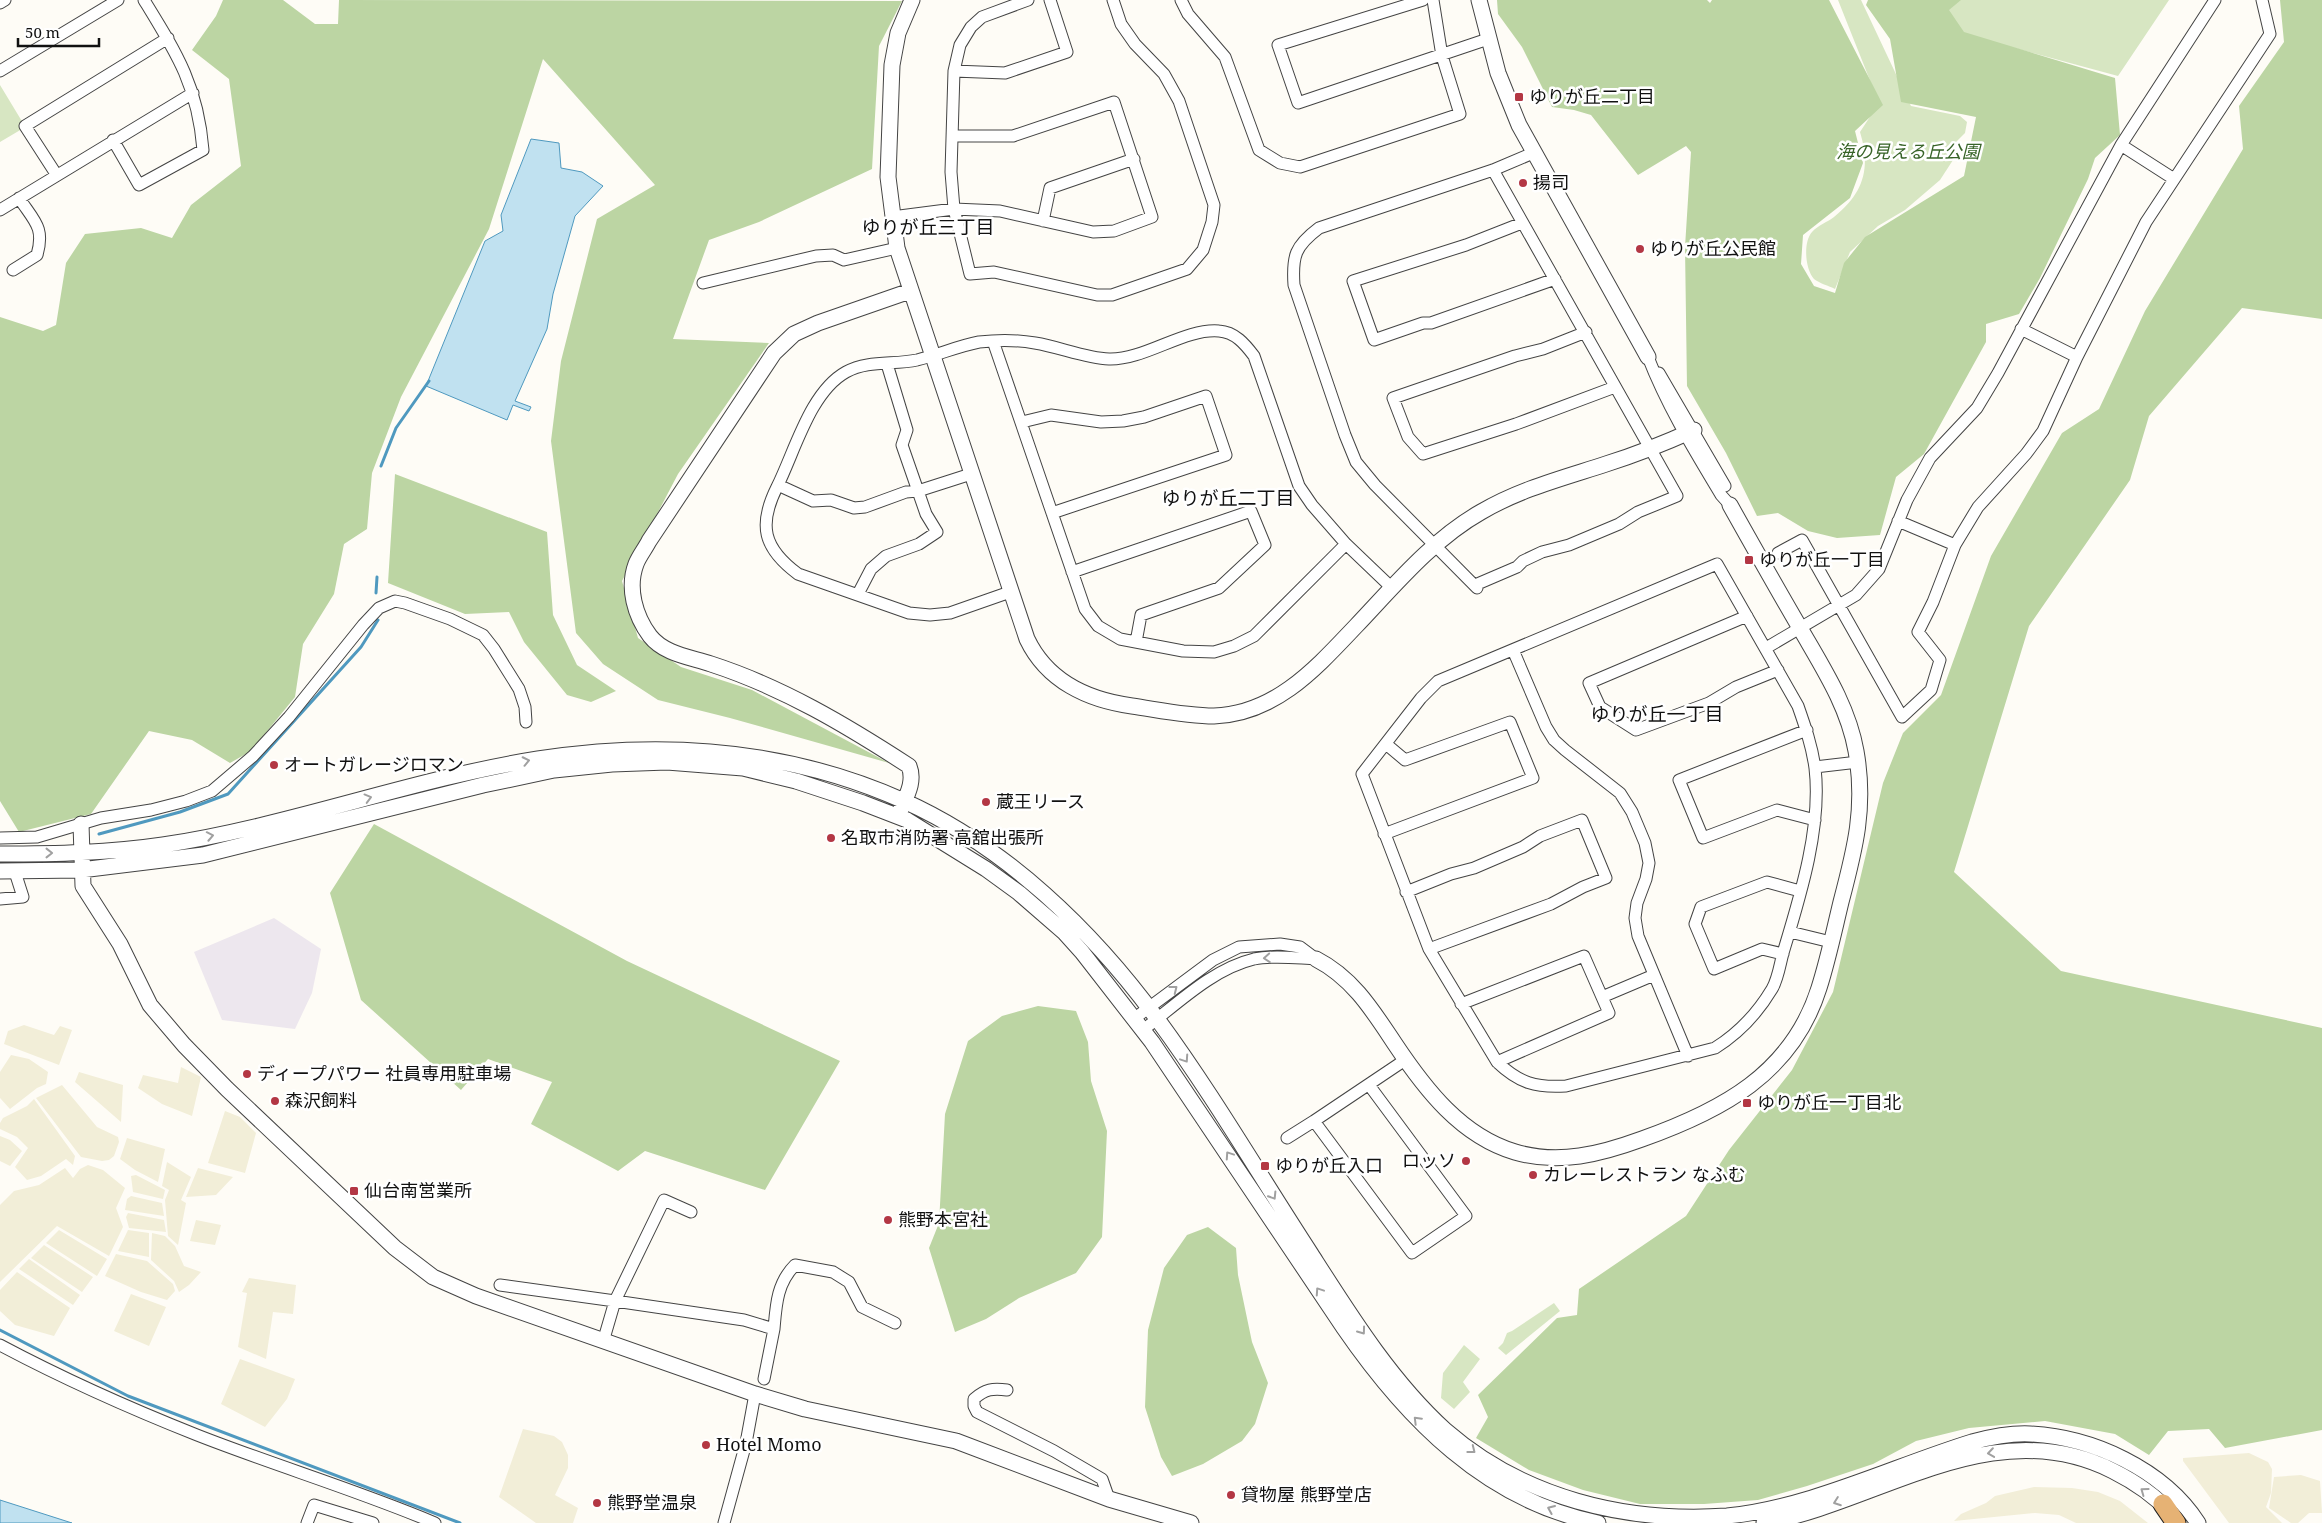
<svg xmlns="http://www.w3.org/2000/svg" width="2322" height="1523" viewBox="0 0 2322 1523" font-family="'Noto Serif','Noto Sans JP',serif">
	<rect width="100%" height="100%" fill="#fefcf6"/>
	<!-- industrial -->
	<path fill="#ede7ee" d="M 274,918 L 321,949 L 312,993 L 295,1029 L 222,1020 L 194,952 Z"/>
	<!-- farmland -->
	<path fill="#f2eed8" d="M 24,1025 L 54,1035 L 60,1026 L 72,1030 L 59,1065 L 4,1044 L 8,1031 Z
		M 11,1055 L 29,1059 L 48,1072 L 46,1084 L 37,1088 L 10,1109 L 0,1098 L 0,1072 Z
		M 181,1067 L 201,1077 L 192,1116 L 162,1104 L 138,1088 L 143,1075 L 178,1083 Z
		M 79,1072 L 123,1085 L 121,1122 L 75,1082 Z
		M 62,1085 L 97,1127 L 118,1137 L 119,1142 L 114,1156 L 109,1160 L 102,1161 L 81,1157 L 36,1098 Z
		M 34,1099 L 75,1156 L 73,1165 L 66,1159 L 41,1176 L 27,1180 L 15,1167 L 28,1148 L 17,1137 L 0,1129 L 0,1123 L 3,1118 L 27,1106 Z
		M 225,1111 L 240,1117 L 256,1133 L 245,1173 L 208,1163 Z
		M 0,1136 L 10,1140 L 22,1151 L 10,1166 L 0,1161 Z
		M 127,1138 L 165,1149 L 158,1182 L 135,1170 L 120,1159 Z
		M 167,1162 L 191,1177 L 181,1200 L 186,1203 L 178,1245 L 168,1236 L 165,1200 L 169,1190 L 162,1186 Z
		M 88,1165 L 103,1170 L 125,1188 L 116,1208 L 123,1227 L 109,1256 L 57,1226 L 0,1282 L 0,1205 L 14,1191 L 39,1185 L 65,1168 L 73,1178 L 80,1169 Z
		M 198,1168 L 233,1177 L 216,1195 L 186,1197 Z
		M 136,1175 L 165,1190 L 163,1199 L 133,1192 L 131,1176 Z
		M 131,1196 L 162,1203 L 164,1216 L 125,1210 L 127,1199 Z
		M 128,1213 L 164,1220 L 166,1232 L 129,1228 L 126,1217 Z
		M 196,1220 L 221,1225 L 215,1245 L 190,1241 Z
		M 59,1230 L 107,1259 L 97,1276 L 46,1243 Z
		M 128,1230 L 149,1233 L 149,1257 L 118,1251 Z
		M 152,1233 L 165,1236 L 175,1246 L 184,1266 L 201,1272 L 189,1285 L 179,1292 L 174,1281 L 151,1260 Z
		M 44,1245 L 93,1277 L 82,1292 L 31,1258 Z
		M 116,1254 L 147,1261 L 173,1284 L 175,1291 L 167,1300 L 141,1292 L 105,1276 Z
		M 29,1259 L 80,1295 L 73,1305 L 19,1269 Z
		M 17,1272 L 70,1308 L 54,1336 L 15,1325 L 0,1311 L 0,1290 Z
		M 249,1278 L 296,1285 L 293,1314 L 273,1312 L 266,1359 L 238,1347 L 247,1293 L 242,1292 Z
		M 131,1294 L 166,1307 L 149,1346 L 114,1331 Z
		M 240,1359 L 295,1379 L 287,1399 L 265,1427 L 221,1404 Z
		M 523,1429 L 554,1436 L 562,1442 L 568,1455 L 568,1468 L 555,1495 L 578,1508 L 573,1523 L 536,1523 L 499,1497 Z
		M 2249,1453 L 2268,1462 L 2272,1469 L 2271,1493 L 2266,1507 L 2282,1523 L 2229,1523 L 2183,1461 L 2183,1458 Z
		M 2301,1475 L 2320,1481 L 2322,1513 L 2309,1513 L 2298,1523 L 2291,1523 L 2269,1508 L 2274,1477 Z
		M 2034,1487 L 2072,1488 L 2098,1492 L 2120,1501 L 2148,1523 L 2076,1523 L 2059,1515 L 2035,1513 L 1954,1521 L 1961,1514 L 1986,1503 L 1995,1496 Z"/>
	<!-- green -->
	<path fill="#d7e6c2" d="M 1838,0 L 1861,0 L 1911,106 L 1960,116 L 1967,122 L 1965,133 L 1949,149 L 1953,160 L 1940,180 L 1905,210 L 1878,226 L 1850,252 L 1835,289 C 1829,286 1819,283 1814,279 C 1805,269 1803,242 1812,232 C 1818,225 1828,222 1834,217 C 1864,193 1871,168 1860,132 L 1879,103 Z
		M 1952,0 L 2169,0 L 2118,76 L 1959,33 L 1946,9 Z
		M 0,85 L 23,123 L 22,129 L 0,142 Z
		M 1554,1303 L 1560,1311 L 1506,1355 L 1498,1348 L 1503,1343 L 1507,1333 L 1512,1331 Z
		M 1464,1345 L 1480,1359 L 1463,1382 L 1470,1392 L 1454,1409 L 1441,1398 L 1443,1373 Z"/>
	<!-- forest -->
	<path fill="#bcd5a3" d="M 223,0 L 283,0 L 315,24 L 338,24 L 339,0 L 902,1 L 879,46 L 872,169 L 759,222 L 709,240 L 673,339 L 769,343 L 678,474 L 622,581 L 638,638 L 681,667 L 752,690 L 889,763 L 730,718 L 658,700 L 603,664 L 576,633 L 551,441 L 561,361 L 597,219 L 655,185 L 543,59 L 489,229 L 401,397 L 372,473 L 367,529 L 344,544 L 334,594 L 303,644 L 295,697 L 251,751 L 230,763 L 192,740 L 149,731 L 91,814 L 19,832 L 0,801 L 0,317 L 43,331 L 56,325 L 66,263 L 85,234 L 141,228 L 172,238 L 191,205 L 241,166 L 229,79 L 192,50 L 216,16 Z
		M 1497,0 L 1707,0 L 1710,3 L 1712,0 L 1829,0 L 1883,105 L 1855,131 L 1863,163 L 1850,198 L 1803,235 L 1801,264 L 1814,286 L 1835,293 L 1844,263 L 1865,237 L 1964,176 L 1976,117 L 1901,102 L 1890,39 L 1866,5 L 1868,0 L 1961,0 L 1949,10 L 1964,32 L 2115,78 L 2120,135 L 2095,158 L 2088,179 L 2040,278 L 2019,314 L 1986,324 L 1986,342 L 1924,454 L 1896,477 L 1880,535 L 1837,538 L 1808,531 L 1778,513 L 1757,516 L 1726,453 L 1687,386 L 1685,247 L 1691,152 L 1686,146 L 1638,175 L 1591,115 L 1574,110 L 1552,107 L 1522,47 L 1498,14 Z
		M 2280,0 L 2322,0 L 2322,319 L 2242,308 L 2149,416 L 2130,480 L 2029,626 L 1954,872 L 2061,971 L 2322,1028 L 2322,1430 L 2225,1448 L 2209,1429 L 2168,1431 L 2149,1455 L 2115,1434 L 2045,1421 L 1969,1428 L 1916,1441 L 1873,1464 L 1807,1486 L 1758,1500 L 1704,1504 L 1640,1504 L 1583,1490 L 1529,1470 L 1476,1438 L 1488,1417 L 1478,1395 L 1557,1318 L 1577,1315 L 1579,1289 L 1686,1216 L 1729,1150 L 1792,1070 L 1833,992 L 1883,783 L 1903,733 L 1941,695 L 1991,556 L 2062,433 L 2099,409 L 2145,311 L 2243,149 L 2239,106 L 2284,42 Z
		M 395,474 L 547,532 L 553,615 L 577,665 L 616,691 L 591,702 L 567,695 L 524,642 L 509,612 L 465,614 L 388,583 Z
		M 374,824 L 627,961 L 840,1061 L 765,1190 L 645,1151 L 618,1171 L 531,1124 L 552,1082 L 488,1059 L 461,1090 L 361,1000 L 330,893 Z
		M 1038,1006 L 1076,1011 L 1088,1042 L 1091,1081 L 1107,1131 L 1102,1237 L 1076,1273 L 1019,1298 L 986,1319 L 955,1332 L 929,1248 L 939,1223 L 945,1114 L 968,1041 L 1002,1016 Z
		M 1208,1227 L 1236,1248 L 1238,1275 L 1252,1342 L 1268,1383 L 1255,1424 L 1242,1441 L 1203,1464 L 1172,1476 L 1161,1457 L 1145,1407 L 1148,1330 L 1164,1268 L 1187,1235 Z"/>
	<!-- water -->
	<path fill="#c0e1f0" stroke="#4f99bf" d="M 531,139 L 559,143 L 561,168 L 582,172 L 603,186 L 575,216 L 553,294 L 547,329 L 515,401 L 531,407 L 529,411 L 513,405 L 507,420 L 426,386 L 485,241 L 503,231 L 501,215 Z
		M 0,1500 L 72,1523 L 0,1523 Z"/>
	<g fill="none" stroke-linecap="round" stroke-linejoin="round">
		<!-- stream -->
		<path stroke="#4f99bf" stroke-width="3" d="M 381,466 L 396,428 L 429,381
			M 376,593 L 377,577
			M 99,834 L 180,812 L 228,794 L 361,647 L 378,620
			M 0,1330 L 128,1396 L 460,1523"/>
		<defs>
			<path id="minor" d="M 1028,0 L 982,17 L 971,27 L 960,45 L 954,71 L 951,172 L 954,209 L 970,274 L 994,272 L 1097,295 L 1112,295 L 1187,269 L 1203,250 L 1212,222 L 1214,205 L 1179,101 L 1164,74 L 1135,44 L 1121,24 L 1113,0
				M 1181,0 L 1188,14 L 1225,57 L 1259,150 L 1280,163 L 1300,167 L 1460,114 L 1442,56 L 1433,0
				M 1423,0 L 1278,45 L 1298,103 L 1488,39
				M 0,3 L 5,0
				M 0,71 L 118,0
				M 954,71 L 1005,73 L 1067,52 L 1050,0
				M 113,140 L 139,185 L 203,150 C 198,86 176,52 144,0
				M 2121,145 L 2174,179
				M 56,174 L 25,126 L 168,38
				M 0,210 L 193,93
				M 892,217 L 954,209 L 1000,211 L 1093,232 L 1114,231 L 1152,217 L 1114,102 L 1013,136 L 952,136
				M 1043,221 L 1050,188 L 1134,159
				M 1522,223 L 1466,245 L 1353,281 L 1374,340 L 1423,323 L 1431,323 L 1555,279
				M 13,270 L 37,255 C 45,227 34,221 19,198
				M 703,283 L 816,256 L 833,255 L 844,260 L 897,248
				M 2021,329 L 2077,357
				M 1586,332 L 1543,349 L 1515,356 L 1393,398 L 1408,437 L 1423,454 L 1516,424 L 1615,387
				M 993,341 L 1085,609 L 1098,626 L 1120,639 L 1183,651 L 1214,652 L 1234,646 L 1254,636 L 1346,544
				M 1648,357 C 1667,406 1694,450 1721,495 L 1730,505
				M 1659,373 L 1725,486
				M 1022,422 L 1051,415 L 1101,422 L 1123,421 L 1144,417 L 1206,396 L 1226,455 L 1052,513
				M 778,485 L 813,501 L 831,500 L 854,508 L 865,507 L 906,492 L 918,491 L 902,445 L 907,430 L 887,364
				M 1898,521 L 1955,545
				M 1778,553 L 1802,540 L 1902,717 L 1931,690 L 1940,660 L 1918,632 L 1933,602 L 1955,545 L 1978,507 L 2026,454 L 2043,431 L 2077,357 L 2146,222 L 2270,34 L 2262,0
				M 1717,564 L 1798,706 C 1805,726 1812,746 1815,768 C 1822,827 1800,897 1783,953 C 1780,964 1778,979 1772,989 C 1757,1014 1739,1033 1715,1048 L 1566,1086 C 1536,1088 1519,1083 1497,1062 L 1429,949 L 1362,774 L 1421,698 L 1438,681 Z
				M 1072,572 L 1251,511 L 1265,545 L 1219,588 L 1141,615 L 1136,642
				M 1475,585 L 1517,567 L 1523,561 L 1542,552 L 1569,545 L 1619,524 L 1638,512 L 1677,496 L 1493,170
				M 1477,588 L 1375,485 L 1356,462 L 1345,435 L 1294,285 C 1292,256 1295,246 1319,228 L 1493,170 L 1533,153
				M 1010,592 L 950,613 L 930,615 L 909,613 L 798,574 C 763,548 758,525 777,487 C 795,451 810,392 846,372 C 868,360 893,365 917,360 C 938,355 958,346 979,342 C 996,340 1018,340 1035,343 C 1060,347 1085,358 1109,359 C 1145,360 1184,328 1219,331 C 1235,332 1245,344 1254,356 L 1299,486 L 1312,505 L 1346,544 L 1392,588
				M 858,594 L 871,569 L 886,556 L 919,544 L 937,532 L 926,514 L 918,491 L 971,474
				M 1747,616 L 1589,683 L 1600,707 L 1636,730 L 1709,703 L 1736,687 L 1778,670
				M 1766,648 L 1856,595 L 1879,569 L 1907,500 L 1930,458 L 1977,408 L 1998,373 L 2121,145 L 2215,0
				M 1513,650 L 1546,727 L 1554,740 L 1565,750 L 1620,793 L 1632,812 L 1645,843 L 1649,863 L 1646,879 L 1637,903 L 1635,918 L 1638,936 L 1688,1056
				M 1807,730 L 1679,780 L 1703,838 L 1777,810 L 1815,820
				M 1815,767 L 1858,762
				M 1384,834 L 1533,778 L 1510,722 L 1405,760 L 1386,744
				M 0,838 L 37,837 L 101,818 L 151,810 L 186,801 L 212,791 L 253,756 L 289,717 L 363,625 L 379,608 L 395,601 L 405,603 L 450,619 L 483,635 L 494,649 L 519,689 L 525,707 L 526,722
				M 1406,892 L 1451,874 L 1474,868 L 1523,847 L 1540,836 L 1582,820 L 1606,878 L 1583,887 L 1551,904 L 1429,949
				M 0,899 L 23,897 L 15,872
				M 1790,932 L 1831,942
				M 1783,954 L 1762,949 L 1714,969 L 1695,924 L 1701,907 L 1767,882 L 1800,891
				M 1602,997 L 1654,975
				M 1461,1004 L 1584,956 L 1609,1013 L 1497,1062
				M 1135,1018 L 1213,960 L 1239,947 L 1280,944 L 1300,947 L 1316,959
				M 1143,1030 C 1176,1005 1212,969 1254,959 C 1274,955 1295,958 1316,959
				M 1369,1085 L 1466,1216 L 1412,1253 L 1314,1121 L 1405,1060
				M 1287,1138 L 1314,1121
				M 691,1212 L 664,1200 L 615,1301 L 744,1320 L 774,1329 L 764,1379
				M 500,1285 L 615,1301 L 603,1342
				M 774,1329 C 776,1305 777,1283 795,1265 L 833,1272 L 849,1282 L 862,1307 L 895,1323
				M 0,1345 C 64,1379 129,1408 197,1435 C 276,1466 357,1490 435,1523
				M 1007,1390 C 993,1388 985,1389 974,1399 L 974,1406 L 977,1412 L 1054,1451 L 1102,1479 L 1109,1499
				M 307,1523 L 314,1505 L 373,1523
				M 724,1523 L 746,1443 L 755,1394"/>
			<path id="tertiary" d="M 912,0 L 898,33 L 892,65 L 888,177 L 897,248 L 1027,639 C 1047,681 1088,700 1132,706 C 1159,710 1187,716 1214,716 C 1276,714 1317,667 1356,626 C 1394,586 1433,539 1481,512 C 1520,489 1563,478 1606,464 C 1635,455 1665,443 1694,430
				M 1479,0 L 1498,73 L 1519,125 L 1648,357
				M 901,809 C 907,795 915,781 909,766 C 846,725 782,687 711,664 C 690,657 664,654 650,636 C 635,616 627,588 636,564 C 639,556 645,549 649,541 L 774,353 L 794,334 L 818,323 L 910,291
				M 81,824 L 83,886 L 120,944 L 150,1005 L 184,1045 L 227,1089 L 395,1248 L 433,1277 L 476,1296 L 755,1394 L 805,1409 L 956,1441 L 1109,1499 L 1191,1523
				M 0,854 C 55,854 109,853 163,845 C 290,826 411,779 538,759 C 662,740 788,749 904,801 C 1006,847 1092,930 1158,1020 C 1213,1095 1260,1176 1311,1254 C 1350,1315 1391,1381 1445,1430 C 1523,1498 1625,1523 1727,1516 C 1809,1508 1894,1466 1972,1442 C 1991,1437 2010,1433 2030,1434 C 2092,1437 2163,1469 2198,1523
				M 0,871 L 81,870 L 203,855 L 483,785 L 554,770 L 612,764 L 667,762 L 743,768 L 796,781 L 863,803 L 907,820 L 986,869 L 1019,893 L 1064,932 L 1082,952 L 1152,1042 L 1344,1328 C 1406,1418 1486,1501 1598,1523
				M 1316,959 C 1353,978 1373,1011 1395,1044 C 1425,1089 1461,1136 1515,1152 C 1559,1165 1601,1154 1642,1139 C 1721,1111 1792,1074 1819,988 C 1828,960 1834,931 1841,902 C 1855,849 1866,807 1856,751 C 1848,706 1823,668 1800,628 C 1776,587 1753,546 1730,505
				M 1764,1523 C 1880,1502 1993,1410 2113,1471 C 2133,1481 2155,1496 2171,1513"/>
			<path id="trunk" d="M 2163,1504 L 2176,1523"/>
		</defs>
		<!-- minor casing -->
		<use href="#minor" stroke="#444" stroke-width="13"/>
		<!-- tertiary casing -->
		<use href="#tertiary" stroke="#444" stroke-width="17"/>
		<!-- trunk casing -->
		<use href="#trunk" stroke="#222" stroke-width="21"/>
		<!-- minor -->
		<use href="#minor" stroke="#fff" stroke-width="11"/>
		<!-- tertiary -->
		<use href="#tertiary" stroke="#fff" stroke-width="15"/>
		<!-- trunk -->
		<use href="#trunk" stroke="#e6b274" stroke-width="19"/>
	</g>
	<!-- one-way arrows -->
	<defs><path id="oneway-chevron" d="M-2-3.5L2.5 0L-2 3.5" fill="none" stroke-width="1.6" stroke-linecap="round" stroke-linejoin="round" transform="scale(1.25)"/></defs>
	<g stroke="#a0a0a0">
		<use href="#oneway-chevron" transform="translate(526 761) rotate(-12)"/>
		<use href="#oneway-chevron" transform="translate(368 798) rotate(-15)"/>
		<use href="#oneway-chevron" transform="translate(210 836) rotate(-11)"/>
		<use href="#oneway-chevron" transform="translate(49 853)"/>
		<use href="#oneway-chevron" transform="translate(1267 958) rotate(176)"/>
		<use href="#oneway-chevron" transform="translate(1174 989) rotate(-38)"/>
		<use href="#oneway-chevron" transform="translate(1185 1059) rotate(56)"/>
		<use href="#oneway-chevron" transform="translate(1229 1155) rotate(-124)"/>
		<use href="#oneway-chevron" transform="translate(1273 1196) rotate(58)"/>
		<use href="#oneway-chevron" transform="translate(1319 1291) rotate(-124)"/>
		<use href="#oneway-chevron" transform="translate(1362 1331) rotate(54)"/>
		<use href="#oneway-chevron" transform="translate(1417 1420) rotate(-135)"/>
		<use href="#oneway-chevron" transform="translate(1472 1450) rotate(38)"/>
		<use href="#oneway-chevron" transform="translate(1991 1453) rotate(172)"/>
		<use href="#oneway-chevron" transform="translate(2144 1491) rotate(-144)"/>
		<use href="#oneway-chevron" transform="translate(1837 1502) rotate(160)"/>
		<use href="#oneway-chevron" transform="translate(1551 1509) rotate(-157)"/>
	</g>
	<!-- markers -->
	<g fill="#b33744" stroke="#fff" stroke-width="2">
		<rect x="1514" y="92" width="10" height="10" rx="2.5"/>
		<circle cx="1523" cy="183" r="5"/>
		<circle cx="1640" cy="249" r="5"/>
		<rect x="1744" y="555" width="10" height="10" rx="2.5"/>
		<circle cx="274" cy="765" r="5"/>
		<circle cx="986" cy="802" r="5"/>
		<circle cx="831" cy="838" r="5"/>
		<circle cx="247" cy="1074" r="5"/>
		<circle cx="275" cy="1101" r="5"/>
		<rect x="1742" y="1098" width="10" height="10" rx="2.5"/>
		<circle cx="1466" cy="1161" r="5"/>
		<rect x="1260" y="1161" width="10" height="10" rx="2.5"/>
		<circle cx="1533" cy="1175" r="5"/>
		<rect x="349" y="1186" width="10" height="10" rx="2.5"/>
		<circle cx="888" cy="1220" r="5"/>
		<circle cx="706" cy="1445" r="5"/>
		<circle cx="1231" cy="1495" r="5"/>
		<circle cx="597" cy="1503" r="5"/>
	</g>
	<g text-anchor="middle" stroke-width="5" stroke-linejoin="round" paint-order="stroke">
		<!-- poi labels -->
		<g font-size="18" fill="#111" stroke="#fff" text-anchor="start">
			<text x="1529" y="103">ゆりが丘二丁目</text>
			<text x="1533" y="189">揚司</text>
			<text x="1650" y="255">ゆりが丘公民館</text>
			<text x="1759" y="566">ゆりが丘一丁目</text>
			<text x="284" y="771">オートガレージロマン</text>
			<text x="996" y="808">蔵王リース</text>
			<text x="841" y="844">名取市消防署 高舘出張所</text>
			<text x="257" y="1080">ディープパワー 社員専用駐車場</text>
			<text x="285" y="1107">森沢飼料</text>
			<text x="1757" y="1109">ゆりが丘一丁目北</text>
			<text x="1456" y="1167" text-anchor="end">ロッソ</text>
			<text x="1275" y="1172">ゆりが丘入口</text>
			<text x="1543" y="1181">カレーレストラン なふむ</text>
			<text x="364" y="1197">仙台南営業所</text>
			<text x="898" y="1226">熊野本宮社</text>
			<text x="716" y="1451">Hotel Momo</text>
			<text x="1241" y="1501">貸物屋 熊野堂店</text>
			<text x="607" y="1509">熊野堂温泉</text>
		</g>
		<!-- park labels -->
		<g font-size="18" font-style="italic" fill="#376327" stroke="#fff">
			<text x="1908" y="158">海の見える丘公園</text>
		</g>
		<!-- neighbourhood labels -->
		<g font-size="19" fill="#111" stroke="#fff">
			<text x="928" y="234">ゆりが丘三丁目</text>
			<text x="1228" y="505">ゆりが丘二丁目</text>
			<text x="1657" y="721">ゆりが丘一丁目</text>
		</g>
	</g>
	<!-- scale -->
	<path d="M18 38v8h81v-8" fill="none" stroke="#111111" stroke-width="2.5"/>
	<text x="25" y="38" font-size="15" fill="#111111" stroke="#ffffff" stroke-width="4" paint-order="stroke">50 m</text>
</svg>
